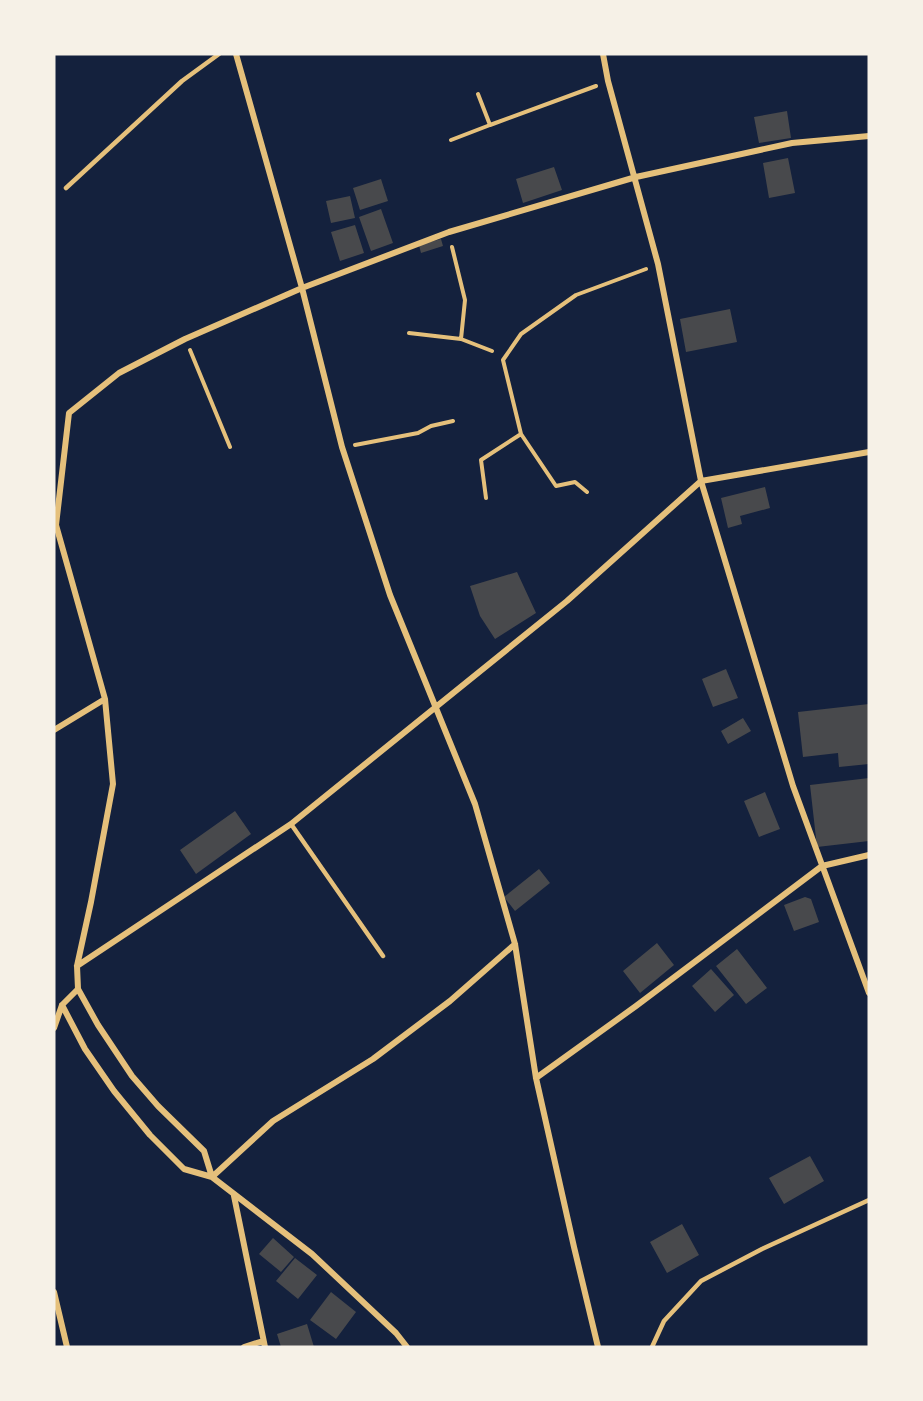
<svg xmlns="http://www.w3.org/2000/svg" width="923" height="1401" viewBox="0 0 923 1401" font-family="'Titillium Web',sans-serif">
	<rect width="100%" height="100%" fill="#14213d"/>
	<!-- building -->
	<path fill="#48494c" d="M 787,111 L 791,138 L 759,143 L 754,117 Z
		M 788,158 L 795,193 L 769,198 L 763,163 Z
		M 554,167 L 562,190 L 523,203 L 516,179 Z
		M 381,179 L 388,201 L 360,210 L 353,188 Z
		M 350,196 L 355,218 L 331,223 L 326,201 Z
		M 381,209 L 393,243 L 371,251 L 359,217 Z
		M 355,225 L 364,253 L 340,261 L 331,232 Z
		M 441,239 L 443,246 L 421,253 L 419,245 Z
		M 730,309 L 737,342 L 686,352 L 680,319 Z
		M 765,487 L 770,508 L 740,516 L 742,524 L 728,528 L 721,498 Z
		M 517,572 L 536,613 L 495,639 L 480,616 L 470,586 Z
		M 726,669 L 738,698 L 713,707 L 702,679 Z
		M 869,704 L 869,764 L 839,767 L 838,753 L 803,757 L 798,712 Z
		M 743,718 L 751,731 L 728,744 L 721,731 Z
		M 869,778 L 869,841 L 817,847 L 810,785 Z
		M 765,792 L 780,829 L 759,837 L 744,801 Z
		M 235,811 L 251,834 L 196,874 L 180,850 Z
		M 539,869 L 550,883 L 515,911 L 504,897 Z
		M 805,897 L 811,899 L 819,922 L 794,931 L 784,905 Z
		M 657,943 L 674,965 L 640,993 L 623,971 Z
		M 737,949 L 767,988 L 746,1004 L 716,966 Z
		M 711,969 L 734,995 L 715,1012 L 692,986 Z
		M 810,1156 L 824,1181 L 784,1204 L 769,1178 Z
		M 682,1224 L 699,1255 L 667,1273 L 650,1242 Z
		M 273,1238 L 294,1257 L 281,1272 L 259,1254 Z
		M 295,1258 L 317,1275 L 298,1299 L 276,1281 Z
		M 331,1292 L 356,1312 L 336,1339 L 310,1320 Z
		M 307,1324 L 314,1347 L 281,1347 L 277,1334 Z"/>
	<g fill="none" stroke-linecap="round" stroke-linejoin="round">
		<!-- path -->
		<path stroke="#e5c07b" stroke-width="4" d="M 478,94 L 490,125 L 596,86
			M 451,140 L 490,125
			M 409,333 L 461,339 L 465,300 L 452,247
			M 461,339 L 492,351
			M 190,350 L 230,447
			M 521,434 L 556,486 L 575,482 L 587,492
			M 355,445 L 418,433 L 431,426 L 453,421
			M 486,498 L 481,460 L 521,434 L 503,360 L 521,334 L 576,295 L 646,269"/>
		<!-- service -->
		<path stroke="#e5c07b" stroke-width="4.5" d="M 66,188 L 182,81 L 219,54
			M 291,824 L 383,956
			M 652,1347 L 664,1321 L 701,1281 L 762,1249 L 869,1200"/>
		<!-- minor -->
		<path stroke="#e5c07b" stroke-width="6" d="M 236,54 L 302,288 L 342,447 L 390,595 L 475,804 L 515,944 L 536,1078 L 574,1247 L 598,1347
			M 603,54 L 608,81 L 658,264 L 701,481 L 793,786 L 869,993
			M 54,730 L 105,699
			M 77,966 L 291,824 L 567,601 L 701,481 L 869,452
			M 78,989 L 98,1025 L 132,1076 L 158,1106 L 204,1151 L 212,1177
			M 62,1005 L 85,1049 L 114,1091 L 150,1135 L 184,1169 L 212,1177 L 312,1254 L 396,1333 L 407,1347
			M 54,1028 L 62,1005 L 78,989 L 77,966 L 91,902 L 113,784 L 105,699 L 56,525 L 69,413 L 119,373 L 185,339 L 302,288 L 449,232 L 636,177 L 792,143 L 869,136
			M 536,1078 L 636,1006 L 822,866 L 869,855
			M 212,1177 L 273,1121 L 373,1059 L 450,1001 L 515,944
			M 234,1196 L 265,1347
			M 54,1292 L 67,1347
			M 244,1347 L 263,1341"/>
	</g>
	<!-- border -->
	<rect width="923" height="1401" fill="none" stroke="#f6f1e7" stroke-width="111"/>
</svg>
